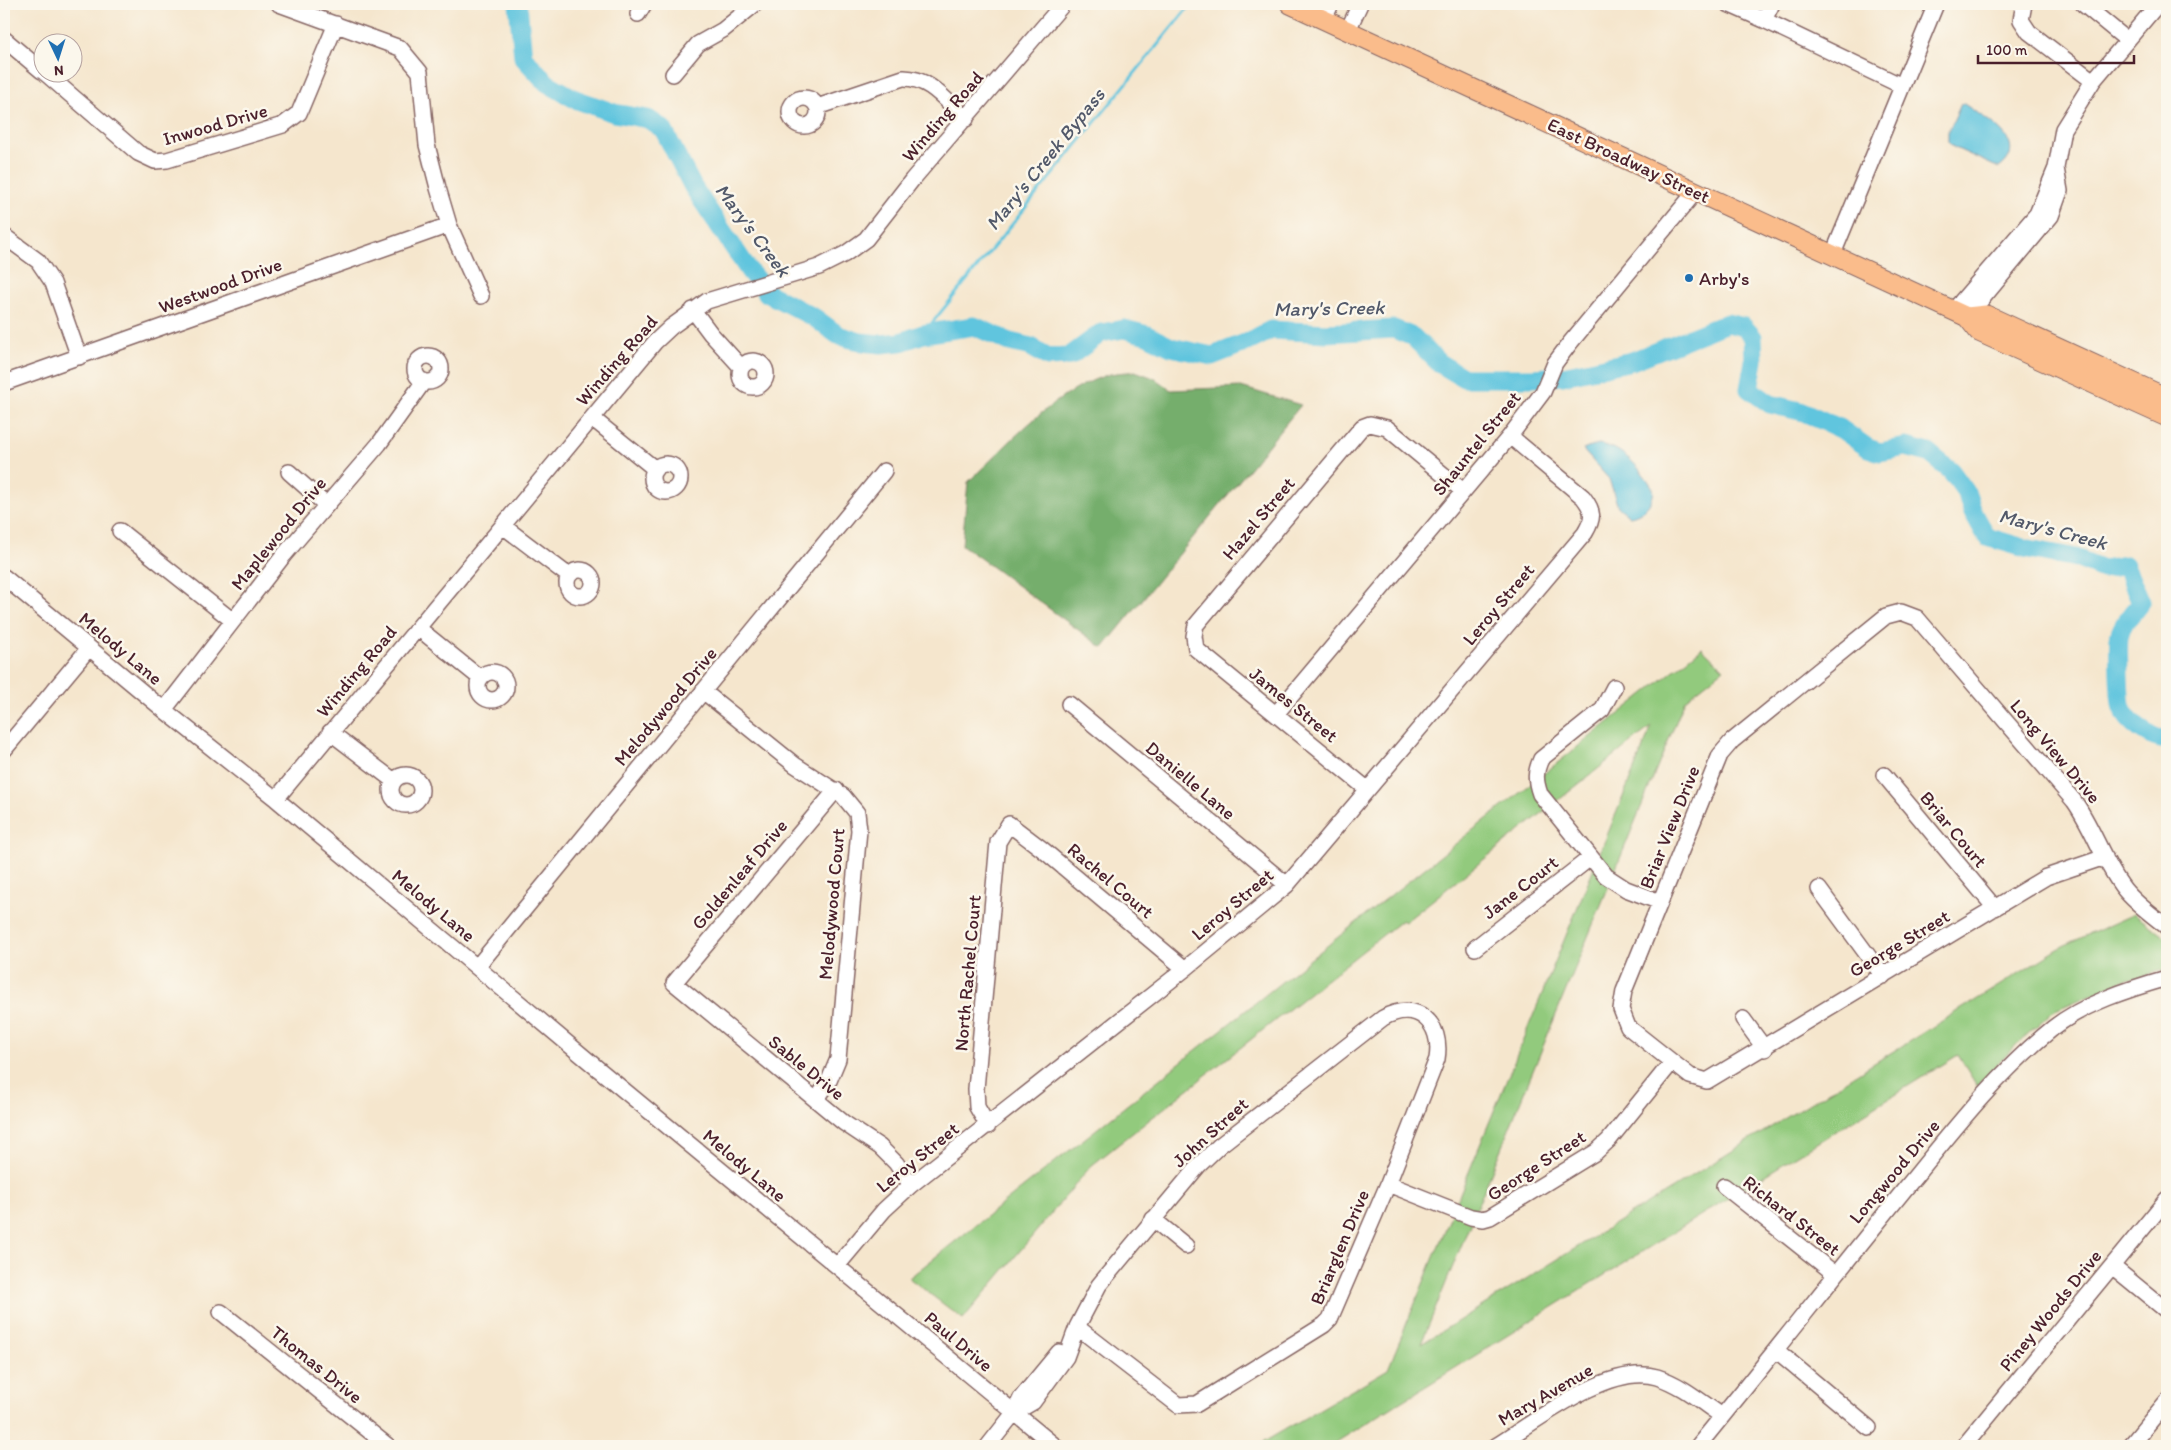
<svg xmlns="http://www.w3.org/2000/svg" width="2171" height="1450" viewBox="0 0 2171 1450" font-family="Itim,sans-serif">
	<rect width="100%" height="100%" fill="#fbf7ec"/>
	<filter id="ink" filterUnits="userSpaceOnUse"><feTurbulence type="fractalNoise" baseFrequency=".02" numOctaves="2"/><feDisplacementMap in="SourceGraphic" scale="10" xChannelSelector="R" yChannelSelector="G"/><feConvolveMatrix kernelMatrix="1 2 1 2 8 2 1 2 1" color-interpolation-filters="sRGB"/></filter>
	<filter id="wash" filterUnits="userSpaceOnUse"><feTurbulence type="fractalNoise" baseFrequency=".0096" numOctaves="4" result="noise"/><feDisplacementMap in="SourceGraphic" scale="20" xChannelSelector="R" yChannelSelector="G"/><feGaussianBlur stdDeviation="1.12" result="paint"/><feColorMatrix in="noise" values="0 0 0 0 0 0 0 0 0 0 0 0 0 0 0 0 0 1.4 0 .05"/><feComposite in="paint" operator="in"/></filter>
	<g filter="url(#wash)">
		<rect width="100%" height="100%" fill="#f5e6cd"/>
		<!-- green -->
		<path fill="#92ca7d" stroke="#6e7454" d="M 1702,648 L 1724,669 L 1685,700 L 1421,1344 L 2063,946 L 2134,914 L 2167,938 L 2167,969 L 2118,983 L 2053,1011 L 2018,1043 L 1977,1086 L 1958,1055 L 1330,1446 L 1257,1446 L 1388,1369 L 1652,726 L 1405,922 L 1402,920 L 1091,1166 L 963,1319 L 909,1278 Z"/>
		<!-- forest -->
		<path fill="#75ae6c" stroke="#60664c" d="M 1135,371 L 1154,378 L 1171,390 L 1241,387 L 1301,405 L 1103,648 L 962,545 L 968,482 C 1009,444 1050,395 1104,376 C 1113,372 1125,373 1135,371 Z"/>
		<!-- water -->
		<path fill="#60c5de" stroke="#557284" d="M 1961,104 L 1964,104 C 1984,118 2033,143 1999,168 L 1953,147 L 1948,142 L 1948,132 Z
			M 1598,444 C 1622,446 1641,469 1653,488 C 1656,501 1643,514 1630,516 L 1618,507 L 1609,479 L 1583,450 Z"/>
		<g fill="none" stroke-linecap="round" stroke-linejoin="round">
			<!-- stream -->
			<path stroke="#60c5de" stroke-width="3" d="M 923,334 L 1191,4"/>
			<!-- river -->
			<path stroke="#60c5de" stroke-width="19" d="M 518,4 L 523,57 L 547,83 L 575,99 L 614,113 L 648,119 L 663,129 L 693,187 L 750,272 L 767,293 L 815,318 L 838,335 L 860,342 L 881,344 L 901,342 L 923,334 L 974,326 L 1010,342 L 1031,347 L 1048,357 L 1070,356 L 1101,333 L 1124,329 L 1147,335 L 1171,347 L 1212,356 L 1250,341 L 1271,330 L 1327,333 L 1394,329 L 1413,337 L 1439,363 L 1464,378 L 1533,378 L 1563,376 L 1632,361 L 1727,323 L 1744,327 L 1753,337 L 1754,361 L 1749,389 L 1770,404 L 1804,412 L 1841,429 L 1868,448 L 1880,452 L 1906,447 L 1929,453 L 1951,471 L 1966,492 L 1973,512 L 1987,537 L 2024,548 L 2076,558 L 2103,569 L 2125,565 L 2141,602 C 2133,613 2121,624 2119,638 C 2118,648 2119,700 2122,708 C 2128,724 2151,739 2167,740"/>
		</g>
	</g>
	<g filter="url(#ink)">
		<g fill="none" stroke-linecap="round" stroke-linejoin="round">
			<defs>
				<path id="minor" d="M 279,4 L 400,48 L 420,72 L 427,145 L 438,188 L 449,225 L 481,296
					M 1728,4 L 1764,20 L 1772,4
					M 2024,4 L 2021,20 L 2029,32 L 2093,81
					M 2083,4 L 2127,40
					M 638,14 L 644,4
					M 1324,19 L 1331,4
					M 1764,20 L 1902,86
					M 1348,30 L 1360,4
					M 4,39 L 42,71
					M 44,72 L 138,153 L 155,161 L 167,160 L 283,125 L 299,113 L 336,24
					M 673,74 L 698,44 L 723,30 L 755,4
					M790 112a14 14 0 1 1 28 0a14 14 0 1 1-28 0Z
					M 817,107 L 903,78 C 929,77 947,102 966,119
					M 4,236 L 38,261 L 53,283 L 79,357
					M 1833,254 L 1936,4
					M 693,310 L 711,334 L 741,367
					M 1954,310 L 2037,214 L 2056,168 L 2063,129 L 2093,81 L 2158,4
					M 1967,317 L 2051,216 L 2060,191 L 2056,168
					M415 369a13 13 0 1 1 26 0a13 13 0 1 1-26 0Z
					M740 374a13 13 0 1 1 26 0a13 13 0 1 1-26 0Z
					M 4,383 L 449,225
					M 592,418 L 655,469
					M652 478a14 14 0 1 1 28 0a14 14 0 1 1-28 0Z
					M 289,472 L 325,504
					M 503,526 L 569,576
					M 120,531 L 233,621
					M567 583a13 13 0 1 1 26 0a13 13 0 1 1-26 0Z
					M 4,577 L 164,710 L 276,799 L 597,1068 L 1055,1446
					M 418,628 L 480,678
					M478 686a14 14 0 1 1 28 0a14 14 0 1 1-28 0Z
					M 1614,687 L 1602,710 L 1541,759 C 1535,772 1535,780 1540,794 L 1606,876 L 1626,889 L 1660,902
					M 703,691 L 795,765 L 843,796 L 857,813 L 859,830 L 838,1059 L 828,1083 L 816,1100
					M 1069,704 L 1287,885
					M 164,710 L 284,555 L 379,444 L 424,381
					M 1276,714 L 1510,436 L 1543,392 L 1555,363 L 1570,343 L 1696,191
					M 330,732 L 394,781
					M 4,750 L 89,648
					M391 790a15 15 0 1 1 30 0a15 15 0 1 1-30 0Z
					M 1884,775 L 1995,908
					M 1367,789 L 1196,649 L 1194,636 L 1196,625 L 1362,427 L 1370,424 L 1387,428 L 1463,491
					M 836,790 L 674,983 L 844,1123 L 880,1147 L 896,1163 L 911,1185
					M 276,799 L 655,342 L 671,327 L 707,301 L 819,267 L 845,254 L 866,239 L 912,180 L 1063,4
					M 2105,857 L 2046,877 L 1707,1081 L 1690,1076 L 1628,1027 L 1621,1009 L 1624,991 L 1720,755 L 1732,741 L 1886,616 L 1901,612 L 1917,618 L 2074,801 C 2094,829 2103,862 2124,889 C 2136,904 2152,915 2167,927
					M 1819,889 L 1883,976
					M 1475,948 L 1590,858
					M 477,967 L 884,471
					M 1743,1019 L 1765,1049
					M 988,1126 L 977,1107 L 976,1089 L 998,842 L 1009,824 L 1042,849 L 1185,969
					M 1388,1184 L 1471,1217 L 1483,1219 L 1490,1217 L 1596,1152 L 1609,1140 L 1672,1062
					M 1724,1186 L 1835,1274
					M 1153,1219 L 1186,1246
					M 837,1266 L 884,1210 L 911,1185 L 1185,969 L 1287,885 L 1585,533 C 1594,518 1594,511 1583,497 L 1510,436
					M 2112,1266 L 2167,1311
					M 221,1312 L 388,1446
					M 1776,1350 L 1869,1428
					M 1014,1413 L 1033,1402 L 1066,1357 L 1077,1327 L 1099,1285 L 1199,1165 L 1219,1146 L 1383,1018 C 1417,999 1443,1023 1437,1059 L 1388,1184 L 1330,1319 L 1324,1325 L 1197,1404 L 1178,1405 L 1077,1327
					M 988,1446 L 1014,1413 L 1021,1398 L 1059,1352
					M 1496,1446 C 1535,1422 1610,1362 1657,1377 C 1682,1385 1701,1402 1722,1416
					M 1698,1446 C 1771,1357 1841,1267 1914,1178 C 1957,1125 2000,1071 2053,1028 C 2085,1003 2129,989 2167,978
					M 1964,1446 L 2167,1199
					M 2130,1446 L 2167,1401"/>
				<path id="major" d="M 1290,4 L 1967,317 L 1979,332 L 2167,417
					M 1967,317 L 1986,315 L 2167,398"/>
			</defs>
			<!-- minor casing -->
			<use href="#minor" stroke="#866564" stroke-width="18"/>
			<!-- major casing -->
			<use href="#major" stroke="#866564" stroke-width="21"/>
			<!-- minor -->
			<use href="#minor" stroke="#fff" stroke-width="15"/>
			<!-- major -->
			<use href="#major" stroke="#fabc8b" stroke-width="19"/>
		</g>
	</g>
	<!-- markers -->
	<circle fill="#1f6fb2" stroke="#fbf7ec" stroke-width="2" cx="1689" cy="278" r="5"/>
	<g text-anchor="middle" stroke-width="5" stroke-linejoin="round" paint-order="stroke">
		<!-- street labels -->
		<g font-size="19" fill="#4a1f2b" stroke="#fbf7ec">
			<text transform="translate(942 116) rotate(-49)" y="7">Winding Road</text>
			<text transform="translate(215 124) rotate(-16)" y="7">Inwood Drive</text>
			<text transform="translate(1629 160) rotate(25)" y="7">East Broadway Street</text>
			<text transform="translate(220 285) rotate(-20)" y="7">Westwood Drive</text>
			<text transform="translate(616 360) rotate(-49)" y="7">Winding Road</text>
			<text transform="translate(1476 443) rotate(-51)" y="7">Shauntel Street</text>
			<text transform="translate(1258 518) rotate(-50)" y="7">Hazel Street</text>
			<text transform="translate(278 533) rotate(-51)" y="7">Maplewood Drive</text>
			<text transform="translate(1498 604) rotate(-50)" y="7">Leroy Street</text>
			<text transform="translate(121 648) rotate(40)" y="7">Melody Lane</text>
			<text transform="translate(356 671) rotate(-50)" y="7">Winding Road</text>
			<text transform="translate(1294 704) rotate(39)" y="7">James Street</text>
			<text transform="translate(665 706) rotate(-50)" y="7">Melodywood Drive</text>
			<text transform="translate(2056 751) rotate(50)" y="7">Long View Drive</text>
			<text transform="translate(1191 780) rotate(40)" y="7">Danielle Lane</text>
			<text transform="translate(1669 827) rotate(-68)" y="7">Briar View Drive</text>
			<text transform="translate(1954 829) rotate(50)" y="7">Briar Court</text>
			<text transform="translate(739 874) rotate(-50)" y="7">Goldenleaf Drive</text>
			<text transform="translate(1111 880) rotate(40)" y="7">Rachel Court</text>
			<text transform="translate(1520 887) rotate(-38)" y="7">Jane Court</text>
			<text transform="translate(831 904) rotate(-85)" y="7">Melodywood Court</text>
			<text transform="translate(1232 904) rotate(-40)" y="7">Leroy Street</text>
			<text transform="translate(434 905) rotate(40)" y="7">Melody Lane</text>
			<text transform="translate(1899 943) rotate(-31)" y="7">George Street</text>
			<text transform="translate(967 973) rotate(-85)" y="7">North Rachel Court</text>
			<text transform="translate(807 1067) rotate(39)" y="7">Sable Drive</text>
			<text transform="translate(1210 1132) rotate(-42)" y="7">John Street</text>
			<text transform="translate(917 1157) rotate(-39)" y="7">Leroy Street</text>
			<text transform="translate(745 1165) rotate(40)" y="7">Melody Lane</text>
			<text transform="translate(1536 1165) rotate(-33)" y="7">George Street</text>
			<text transform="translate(1894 1171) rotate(-50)" y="7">Longwood Drive</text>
			<text transform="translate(1792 1215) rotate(38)" y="7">Richard Street</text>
			<text transform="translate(1339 1247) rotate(-67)" y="7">Briarglen Drive</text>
			<text transform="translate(2050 1310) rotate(-51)" y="7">Piney Woods Drive</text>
			<text transform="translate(959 1341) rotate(40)" y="7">Paul Drive</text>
			<text transform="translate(317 1364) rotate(39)" y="7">Thomas Drive</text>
			<text transform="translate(1545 1394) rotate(-30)" y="7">Mary Avenue</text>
		</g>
		<!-- poi labels -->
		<g font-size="19" fill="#4a1f2b" stroke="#fbf7ec" text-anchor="start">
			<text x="1699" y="285">Arby's</text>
		</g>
		<!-- water labels -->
		<g font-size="20" font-style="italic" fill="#52596a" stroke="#fbf7ec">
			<text transform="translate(1045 159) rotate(-51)" y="7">Mary's Creek Bypass</text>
			<text transform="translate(753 230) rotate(53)" y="7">Mary's Creek</text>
			<text transform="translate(1329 308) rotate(-1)" y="7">Mary's Creek</text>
			<text transform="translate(2053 529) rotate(15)" y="7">Mary's Creek</text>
		</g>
	</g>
	<!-- margin -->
	<rect width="2171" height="1450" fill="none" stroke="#fbf7ec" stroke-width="20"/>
	<!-- north arrow -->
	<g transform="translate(58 58) rotate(176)"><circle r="24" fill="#fbf7ec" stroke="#b4a19f"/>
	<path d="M0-4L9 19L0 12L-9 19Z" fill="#1f6fb2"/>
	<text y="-8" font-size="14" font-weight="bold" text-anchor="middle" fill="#4a1f2b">N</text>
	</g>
	<!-- scale -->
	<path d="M1978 55v8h156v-8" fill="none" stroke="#4a1f2b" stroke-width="2.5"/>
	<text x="1986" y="55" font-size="15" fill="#4a1f2b" stroke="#fbf7ec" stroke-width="4" paint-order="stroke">100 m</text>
</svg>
